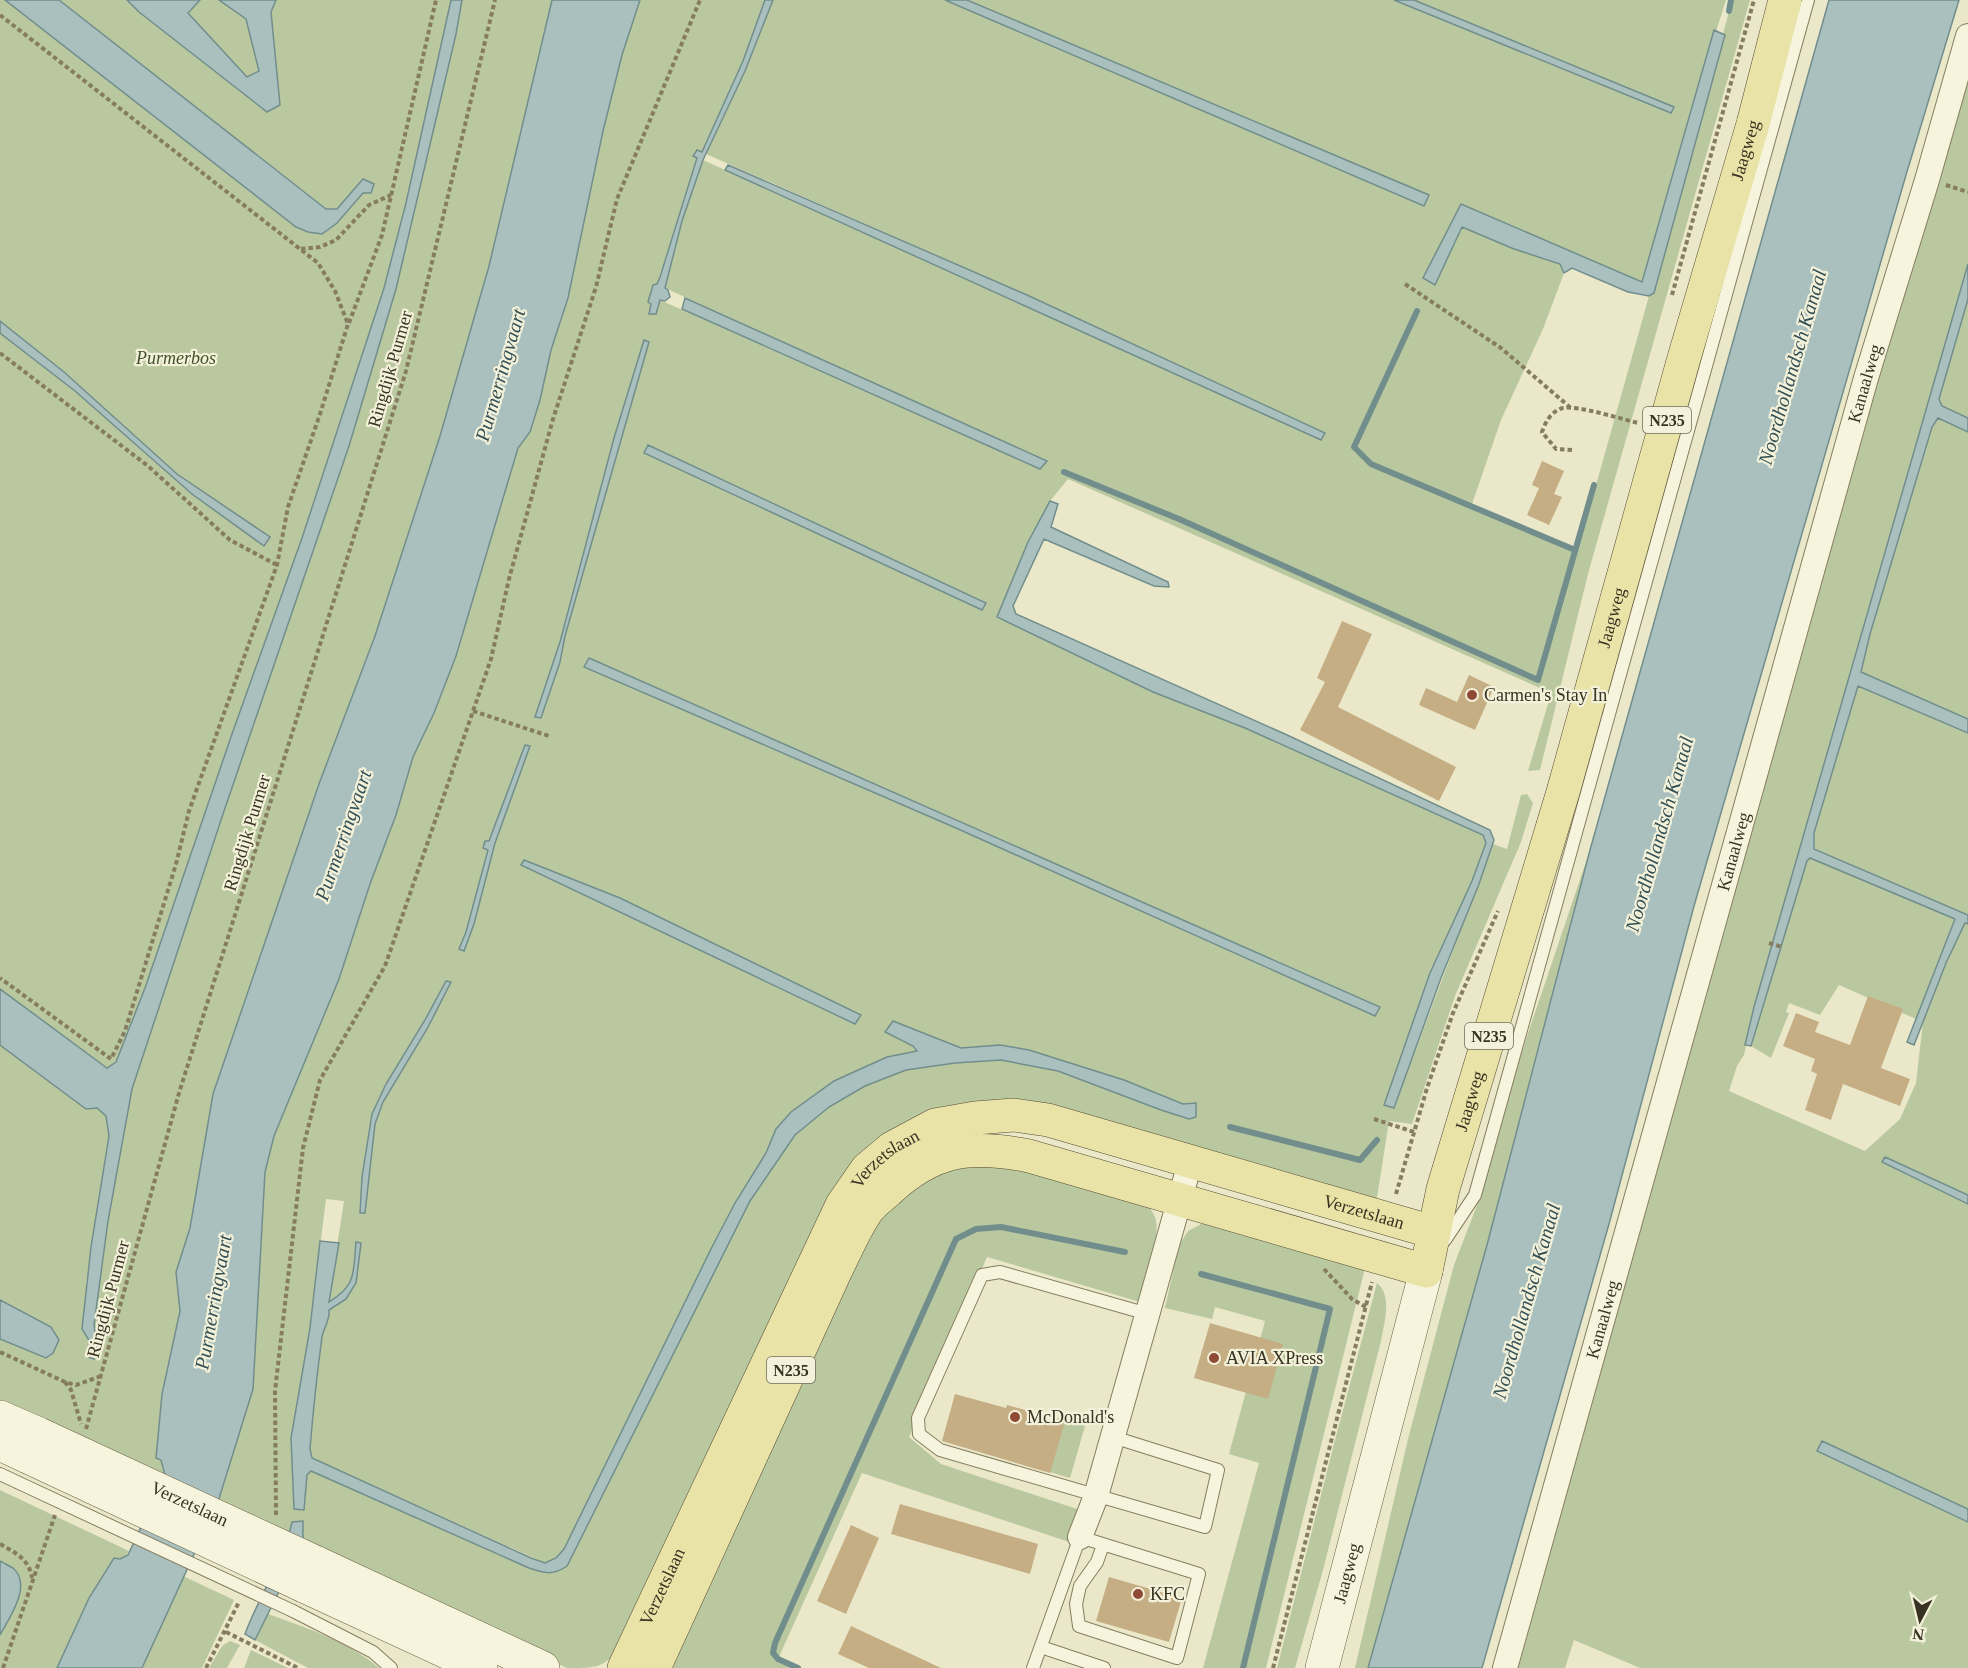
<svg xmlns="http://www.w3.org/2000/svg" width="1968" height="1668" viewBox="0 0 1968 1668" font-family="Georgia,serif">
	<rect width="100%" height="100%" fill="#ebe8ca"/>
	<!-- green -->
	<path fill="#bac89f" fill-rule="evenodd" d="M 0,0 L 5,0 L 295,227 L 308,232 L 337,223 L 363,193 L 363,179 L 337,209 L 327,209 L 59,0 L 128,0 L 188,12 L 200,0 L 219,0 L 246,19 L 271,12 L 276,0 L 451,0 L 406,203 L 384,288 L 302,538 L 232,734 L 145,988 L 116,1062 L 108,1068 L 0,989 Z
		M 462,0 L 552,0 L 489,266 L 440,436 L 375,636 L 319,784 L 213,1094 L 190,1228 L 176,1272 L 180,1311 L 162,1394 L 156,1458 L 161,1460 L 165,1474 L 0,1404 L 0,1339 L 46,1358 L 51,1327 L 0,1300 L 0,1045 L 86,1109 L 97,1108 L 106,1116 L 109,1136 L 86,1283 L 97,1345 L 94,1325 L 108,1221 L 132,1089 L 224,811 L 349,446 L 396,289 L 456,34 Z
		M 640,0 L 765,0 L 743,61 L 702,153 L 693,156 L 697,158 L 657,284 L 660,300 L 1040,469 L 1046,461 L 665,288 L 682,221 L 703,160 L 1322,439 L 1027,295 L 706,154 L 745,71 L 773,0 L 945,0 L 1424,205 L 1065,42 L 967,0 L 1394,0 L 1520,51 L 1495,34 L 1414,0 L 1726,0 L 1687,123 L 1642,282 L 1461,205 L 1435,285 L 1462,227 L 1514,249 L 1560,264 L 1564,273 L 1543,329 L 1501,420 L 1472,504 L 1577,553 L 1649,296 L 1654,292 L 1732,0 L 1750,0 L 1588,574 L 1540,770 L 1528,771 L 1550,697 L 1540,688 L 1068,479 L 1050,501 L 1028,542 L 997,617 L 1153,692 L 1245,728 L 1483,835 L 1486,843 L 1472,881 L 1430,973 L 1385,1105 L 1394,1108 L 1493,844 L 1507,849 L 1521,795 L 1527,794 L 1533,803 L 1521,842 L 1455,996 L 1412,1124 L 1389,1121 L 1376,1204 L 1203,1157 L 934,1117 L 624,1646 C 600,1668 601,1668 567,1668 L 218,1502 L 253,1389 L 265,1172 L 274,1136 L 339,979 L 370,884 L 396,815 L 413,757 L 456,656 L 518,448 L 530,432 L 540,400 L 551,350 L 568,298 L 603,131 L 622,55 ZM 644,340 L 648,342 L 565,636 L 560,662 L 536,717 L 560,642 L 614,438 ZM 648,445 L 986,603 L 982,610 L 645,453 ZM 588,658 L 1379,1007 L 1374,1016 L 956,828 L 584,667 ZM 530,746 L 495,843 L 474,924 L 459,949 L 466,932 L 488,850 L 485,841 L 489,841 ZM 521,865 L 861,1016 L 854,1024 ZM 446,981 L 451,983 L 427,1029 L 383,1102 L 375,1124 L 360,1213 L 362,1177 L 372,1114 L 386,1084 L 425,1020 ZM 893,1022 L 961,1048 L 1000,1045 L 1029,1050 L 1124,1080 L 1183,1104 L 1195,1103 L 1196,1116 L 1161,1110 L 1058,1071 L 1001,1060 L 955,1063 L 906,1070 L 865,1086 L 829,1107 L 795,1135 L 750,1201 L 567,1566 L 540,1572 L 529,1568 L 311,1471 L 307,1475 L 304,1509 L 291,1438 L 310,1328 L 326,1199 L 344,1201 L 328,1303 C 357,1284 353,1274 356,1242 L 361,1244 L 356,1283 L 346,1299 L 329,1310 C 330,1320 324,1327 322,1337 C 317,1374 313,1412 310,1450 L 312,1458 L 545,1563 L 556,1558 L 564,1549 L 712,1247 L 735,1203 L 766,1153 L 776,1129 L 887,1057 L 917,1051 L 913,1046 L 886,1032 Z
		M 1968,71 L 1968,264 L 1754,1007 L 1744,1055 L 1737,1066 L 1729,1091 L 1865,1151 L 1900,1119 L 1916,1083 L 1923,1022 L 1946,962 L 1965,923 L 1968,924 L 1968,1195 L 1885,1157 L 1882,1162 L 1968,1204 L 1968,1509 L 1822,1441 L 1817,1451 L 1968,1522 L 1968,1668 L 1640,1668 L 1574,1640 L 1565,1668 L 1500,1668 Z
		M 1968,299 L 1968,418 L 1942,406 L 1939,399 Z
		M 1938,418 L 1968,432 L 1968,719 L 1861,673 L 1870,634 L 1932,427 Z
		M 1858,685 L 1968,733 L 1968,915 L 1814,848 L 1814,832 Z
		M 1590,850 L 1487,1245 L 1368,1668 L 1355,1668 L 1408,1439 L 1454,1265 L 1479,1200 L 1515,1072 Z
		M 1811,857 L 1956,919 L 1916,1019 L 1839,985 L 1820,1015 L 1789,1003 L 1786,1012 L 1789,1013 L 1771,1058 L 1751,1046 L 1807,860 Z
		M 979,1159 L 1148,1204 C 1150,1208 1153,1213 1155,1217 C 1162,1236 1145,1282 1140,1302 L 987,1257 L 909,1437 L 941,1464 L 1083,1511 L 1072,1543 L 862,1473 L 778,1659 L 797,1668 L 664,1668 L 872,1218 L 919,1175 Z
		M 1203,1223 L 1365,1268 L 1266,1668 L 1203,1668 L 1259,1463 L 1229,1454 L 1265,1321 L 1215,1307 L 1212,1319 L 1165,1308 L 1179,1245 L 1188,1231 Z
		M 1377,1283 C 1393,1296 1384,1323 1381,1341 L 1323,1570 L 1295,1668 L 1277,1668 L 1335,1440 Z
		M 1051,1416 L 1085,1426 L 1070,1478 L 1036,1468 Z
		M 0,1490 L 129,1551 C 126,1558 121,1559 114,1558 L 89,1598 L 57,1668 L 0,1668 L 0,1635 L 21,1590 L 14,1569 L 0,1561 Z
		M 183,1576 L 234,1600 L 202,1668 L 142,1668 Z
		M 268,1614 C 306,1628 348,1641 379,1668 L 308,1668 L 255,1640 Z
		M 230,1641 L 240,1645 L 227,1668 L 209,1668 L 222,1646 Z
		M 251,1650 L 288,1668 L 244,1668 Z"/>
	<!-- water -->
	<path fill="#aac0be" stroke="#718e8d" stroke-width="1.5" d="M 5,0 L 59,0 L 326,209 L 337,209 L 363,179 L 374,184 L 371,193 L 363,193 L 337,223 L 322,234 L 308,232 L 296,227 Z
		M 127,0 L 200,0 L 188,13 L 247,77 L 259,71 L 246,19 L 219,0 L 276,0 L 271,12 L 280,105 L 267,112 L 139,12 Z
		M 451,0 L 462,0 L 456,34 L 396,289 L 349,446 L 224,811 L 132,1089 L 108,1221 L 94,1325 L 97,1346 L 94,1359 L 88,1357 L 92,1345 L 82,1329 L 91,1247 L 109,1136 L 106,1116 L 97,1108 L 86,1109 L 0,1045 L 0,989 L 107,1068 L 116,1062 L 145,988 L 232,734 L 302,538 L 384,288 L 406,203 Z
		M 552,0 L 640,0 L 622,55 L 603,131 L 568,298 L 551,350 L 540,400 L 530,432 L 518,448 L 456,656 L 434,713 L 413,757 L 396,815 L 370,884 L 339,979 L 274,1136 L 265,1172 L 253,1389 L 218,1502 L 142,1668 L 57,1668 L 89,1598 L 114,1558 L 120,1559 L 128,1555 L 165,1475 L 161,1460 L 156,1458 L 162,1394 L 180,1311 L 176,1272 L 190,1228 L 213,1094 L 319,784 L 375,636 L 440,436 L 489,266 Z
		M 765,0 L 773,0 L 745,71 L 703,160 L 682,221 L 665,288 L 668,290 L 670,297 L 665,301 L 660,300 L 656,314 L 649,314 L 651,304 L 648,302 L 653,285 L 657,284 L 660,277 L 697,158 L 693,156 L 697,150 L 702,152 L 743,61 Z
		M 945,0 L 967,0 L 1429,195 L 1424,206 Z
		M 1394,0 L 1414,0 L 1674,107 L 1671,113 Z
		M 1829,0 L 1959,0 L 1906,175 L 1694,906 L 1609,1224 L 1482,1668 L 1368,1668 L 1487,1245 L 1590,850 Z
		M 1714,30 L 1725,35 L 1654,293 L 1649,296 L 1628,292 L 1572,268 L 1564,273 L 1560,264 L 1514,249 L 1462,227 L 1435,285 L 1423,278 L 1461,204 L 1642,282 Z
		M 728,165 L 1027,295 L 1325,433 L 1321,440 L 725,170 Z
		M 1968,264 L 1968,299 L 1939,399 L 1942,406 L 1968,418 L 1968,432 L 1938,418 L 1932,427 L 1870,634 L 1861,672 L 1968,719 L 1968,733 L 1858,686 L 1814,833 L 1814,849 L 1968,915 L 1968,924 L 1965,923 L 1946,963 L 1914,1045 L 1907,1042 L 1955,919 L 1810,858 L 1807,861 L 1751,1046 L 1745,1045 L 1754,1007 Z
		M 685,298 L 1047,461 L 1040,469 L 682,309 Z
		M 0,321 L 64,372 L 177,474 L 270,537 L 264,546 L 192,494 L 75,391 L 0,333 Z
		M 644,340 L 649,342 L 565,636 L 560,662 L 541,718 L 535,717 L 560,642 L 614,438 Z
		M 648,445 L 986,603 L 982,610 L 644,453 Z
		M 1050,501 L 1058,504 L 1051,527 L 1168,582 L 1169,587 L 1154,586 L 1044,539 L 1013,606 L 1016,614 L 1285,734 L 1490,830 L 1494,840 L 1479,884 L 1441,978 L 1394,1108 L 1384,1105 L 1430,973 L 1472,881 L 1486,843 L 1483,835 L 1245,728 L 1153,692 L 997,617 L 1028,542 Z
		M 589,658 L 1380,1007 L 1375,1016 L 956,828 L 584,667 Z
		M 525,745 L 530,746 L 495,843 L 474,924 L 464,951 L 459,949 L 466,932 L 488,850 L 483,848 L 485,841 L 489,841 Z
		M 524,860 L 620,898 L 861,1015 L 855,1024 L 521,865 Z
		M 446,981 L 451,982 L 427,1029 L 383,1102 L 375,1124 L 365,1213 L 360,1213 L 362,1177 L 372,1114 L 386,1084 L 425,1020 Z
		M 893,1021 L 961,1048 L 1000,1045 L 1029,1050 L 1124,1080 L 1183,1104 L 1196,1103 L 1196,1117 L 1189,1119 L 1161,1110 L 1058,1071 L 1001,1060 L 955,1063 L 906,1070 L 865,1086 L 829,1107 L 795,1135 L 750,1201 L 567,1566 C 553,1576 544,1573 529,1568 L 311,1471 L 307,1475 L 304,1510 L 294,1509 L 291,1438 L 310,1328 L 320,1241 L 339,1243 L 329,1302 C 357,1285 353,1273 356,1242 L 361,1243 L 356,1283 L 346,1299 L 329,1310 C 330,1320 324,1327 322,1337 C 317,1374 313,1412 310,1449 L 312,1458 L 531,1558 L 545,1563 L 556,1558 L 564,1549 L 712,1247 L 735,1203 L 766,1153 L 776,1129 L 791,1112 L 834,1081 L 887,1057 L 917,1051 L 913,1046 L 885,1032 Z
		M 1885,1157 L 1968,1195 L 1968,1204 L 1882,1162 Z
		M 0,1300 L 51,1327 L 59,1340 L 53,1353 L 46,1358 L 0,1339 Z
		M 1822,1441 L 1968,1509 L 1968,1522 L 1817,1451 Z
		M 303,1521 L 303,1543 L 255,1640 L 245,1634 C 258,1598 285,1558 292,1522 Z
		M 0,1561 C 4,1563 9,1566 13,1568 C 33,1585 9,1618 0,1635 Z"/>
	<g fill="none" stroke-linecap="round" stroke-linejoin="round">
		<!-- stream -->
		<path stroke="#718e8d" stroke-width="6" d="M 1729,11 L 1731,0
			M 1417,311 L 1354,447 L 1371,464 L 1575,550
			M 1064,472 L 1179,519 L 1538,680 L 1594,485
			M 1230,1127 L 1360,1160 L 1377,1140
			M 1201,1274 L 1330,1309 L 1243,1668
			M 798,1668 L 778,1659 L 773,1653 L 775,1643 L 956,1239 L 976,1229 L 1001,1227 L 1125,1252"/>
	</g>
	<!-- building -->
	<path fill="#c5ae84" d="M 1542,461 L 1564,471 L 1554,494 L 1562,497 L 1549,525 L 1527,515 L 1539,488 L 1532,485 Z
		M 1342,621 L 1372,634 L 1338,707 L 1456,767 L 1439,801 L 1300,730 L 1325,682 L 1317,678 Z
		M 1469,675 L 1494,687 L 1475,730 L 1419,705 L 1426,688 L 1457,702 Z
		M 1868,996 L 1903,1009 L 1881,1068 L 1910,1079 L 1900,1106 L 1843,1084 L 1831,1120 L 1805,1110 L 1817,1074 L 1811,1071 L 1815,1059 L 1783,1046 L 1796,1013 L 1819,1022 L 1815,1032 L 1850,1045 Z
		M 1210,1323 L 1283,1344 L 1268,1399 L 1194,1378 Z
		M 955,1394 L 1006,1408 L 1007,1405 L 1029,1411 L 1028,1415 L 1064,1425 L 1050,1473 L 942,1441 Z
		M 900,1504 L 1038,1544 L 1030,1574 L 891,1534 Z
		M 851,1525 L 879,1538 L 846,1614 L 817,1601 Z
		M 1109,1577 L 1182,1598 L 1169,1642 L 1096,1621 Z
		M 851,1626 L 941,1668 L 869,1668 L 838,1654 Z"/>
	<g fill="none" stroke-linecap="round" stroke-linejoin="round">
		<defs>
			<path id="service" d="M 1445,1240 L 1475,1195 L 1808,0
				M 1113,1437 L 1218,1470 L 1205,1527 L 940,1450 L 919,1434 L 918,1418 L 982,1275 L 1000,1272 L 1148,1314
				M 0,1474 L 17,1482
				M 293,1611 L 373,1652 L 391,1668
				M 1041,1647 L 1104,1668
				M 1033,1668 L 1080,1537 L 1199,1574 L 1177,1658 L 1079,1626 L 1076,1604 L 1080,1586 L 1097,1562 L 1103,1545"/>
			<g id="minor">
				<path d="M 1080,1537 L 1096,1496 L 1190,1163"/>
				<path id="s1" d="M 1505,1668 L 1866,378 L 1927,180 L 1968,36"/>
			</g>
			<g id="secondary">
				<path d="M 0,1417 L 39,1434"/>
				<path d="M 0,1444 L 28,1457"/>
				<path d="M 315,1562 L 543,1668"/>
				<path d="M 304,1586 L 481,1668"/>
				<path id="s2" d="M 1322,1668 L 1426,1271"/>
			</g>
			<g id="primary">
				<path id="s3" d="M 624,1668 L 842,1205 L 867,1169 L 892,1148 L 935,1125 L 975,1118 L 1014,1115 L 1048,1120 L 1433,1232"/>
				<path id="s4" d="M 654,1668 L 837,1268 C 846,1250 854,1231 865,1214 C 870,1205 880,1198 888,1191 C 933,1149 970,1144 1029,1156 L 1426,1271 L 1443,1189 L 1563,792 L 1684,358 L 1753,124 L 1785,0"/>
			</g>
		</defs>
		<!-- service casing -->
		<use href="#service" stroke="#867d60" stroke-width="14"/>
		<!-- minor casing -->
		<use href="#minor" stroke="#867d60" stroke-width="26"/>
		<!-- secondary casing -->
		<use href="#secondary" stroke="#685e43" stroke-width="34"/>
		<!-- primary casing -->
		<use href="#primary" stroke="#544a34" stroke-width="34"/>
		<!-- path -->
		<path stroke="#867d60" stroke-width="4" stroke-dasharray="4.5 3" stroke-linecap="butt" d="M 0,15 L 318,263 L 335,291 L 348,324 L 320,414 L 288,507 L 277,565 L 189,811 L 176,864 L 125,1031 L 111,1059 L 0,978
			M 1946,185 L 1968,192
			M 301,249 L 320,247 L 336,240 L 369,205 L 391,195
			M 1405,284 L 1501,348 L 1572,409
			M 1672,295 L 1754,0
			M 349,323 L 382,235 L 436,0
			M 0,353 L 148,466 L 230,540 L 277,565
			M 1572,450 L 1556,449 L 1542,432 C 1545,423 1551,411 1563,408 C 1577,405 1622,419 1638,423
			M 473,711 L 549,736
			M 1769,943 L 1782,947
			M 1374,1119 L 1414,1132
			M 1396,1194 L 1427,1088 L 1453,1013 L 1498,911
			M 1324,1269 L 1352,1299 L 1366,1307
			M 0,1352 L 65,1382 L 76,1385 L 101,1376
			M 65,1382 L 71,1390 L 81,1424
			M 86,1429 L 179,1093 L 406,371 L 495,0
			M 276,1515 L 275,1391 L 303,1148 L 320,1080 L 385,966 L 491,659 L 509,579 L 553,419 L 596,287 L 617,199 L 700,0
			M 0,1544 C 16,1553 29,1559 32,1578
			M 226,1632 L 298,1668
			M 3,1668 L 55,1515
			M 206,1668 L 239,1602
			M 1273,1668 L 1372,1282"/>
		<!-- service -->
		<use href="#service" stroke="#f6f4dd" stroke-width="12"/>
		<!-- minor -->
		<use href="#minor" stroke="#f6f4dd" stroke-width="24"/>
		<!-- secondary -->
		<use href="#secondary" stroke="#f6f4dd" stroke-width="33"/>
		<!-- primary -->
		<use href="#primary" stroke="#e9e3a7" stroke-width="33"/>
		<defs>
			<path id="service-bridge" d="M 17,1482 L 293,1611"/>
			<g id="secondary-bridge">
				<path id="s5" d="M 39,1434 L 315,1562"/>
				<path d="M 28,1457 L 304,1586"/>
			</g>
		</defs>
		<!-- service-bridge casing -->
		<use href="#service-bridge" stroke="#867d60" stroke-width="14" stroke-linecap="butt"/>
		<!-- secondary-bridge casing -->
		<use href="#secondary-bridge" stroke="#685e43" stroke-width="34" stroke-linecap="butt"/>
		<!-- service-bridge -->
		<use href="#service-bridge" stroke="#f6f4dd" stroke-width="12"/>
		<!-- secondary-bridge -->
		<use href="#secondary-bridge" stroke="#f6f4dd" stroke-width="33"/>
	</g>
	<!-- markers -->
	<g fill="#8f4a36" stroke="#f3f1d9" stroke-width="2">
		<circle cx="1472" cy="695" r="6"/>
		<circle cx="1214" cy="1358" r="6"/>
		<circle cx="1015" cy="1417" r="6"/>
		<circle cx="1138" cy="1594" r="6"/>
	</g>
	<g text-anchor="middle" stroke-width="4.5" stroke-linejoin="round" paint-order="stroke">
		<!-- shield labels -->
		<g fill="#f3f1d9" stroke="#706b59" stroke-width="1.5">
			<rect x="1643" y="407" width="48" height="26" rx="4.5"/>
			<rect x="1465" y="1023" width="48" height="26" rx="4.5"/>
			<rect x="767" y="1357" width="48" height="26" rx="4.5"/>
		</g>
		<g font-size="16" font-weight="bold" fill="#383222">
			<text x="1667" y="426">N235</text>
			<text x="1489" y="1042">N235</text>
			<text x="791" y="1376">N235</text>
		</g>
		<!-- street labels -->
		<g font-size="18" fill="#383222" stroke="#f3f1d9">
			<text dy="6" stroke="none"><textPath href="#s4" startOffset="2265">Jaagweg</textPath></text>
			<text transform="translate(390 369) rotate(-74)" y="6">Ringdijk Purmer</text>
			<text dy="6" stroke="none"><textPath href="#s1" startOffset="1334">Kanaalweg</textPath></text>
			<text dy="6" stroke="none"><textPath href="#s4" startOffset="1779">Jaagweg</textPath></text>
			<text transform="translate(247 833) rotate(-73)" y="6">Ringdijk Purmer</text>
			<text dy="6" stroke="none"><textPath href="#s1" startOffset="848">Kanaalweg</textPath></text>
			<text dy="6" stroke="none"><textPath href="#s4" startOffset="1275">Jaagweg</textPath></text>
			<text dy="6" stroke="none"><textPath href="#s3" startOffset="576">Verzetslaan</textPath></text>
			<text dy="6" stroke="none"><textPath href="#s3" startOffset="1080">Verzetslaan</textPath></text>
			<text transform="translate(108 1299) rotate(-75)" y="6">Ringdijk Purmer</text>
			<text dy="6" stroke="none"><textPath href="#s1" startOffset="362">Kanaalweg</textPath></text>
			<text dy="6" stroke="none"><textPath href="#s5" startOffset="166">Verzetslaan</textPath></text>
			<text dy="6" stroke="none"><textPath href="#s2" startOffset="98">Jaagweg</textPath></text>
			<text dy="6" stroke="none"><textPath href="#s3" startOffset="90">Verzetslaan</textPath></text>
		</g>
		<!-- park labels -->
		<g font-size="18" font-style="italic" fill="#40522b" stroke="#f3f1d9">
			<text x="176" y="364">Purmerbos</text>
		</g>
		<!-- poi labels -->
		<g font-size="18" fill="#383222" stroke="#f3f1d9" text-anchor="start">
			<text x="1484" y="701">Carmen's Stay In</text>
			<text x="1226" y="1364">AVIA XPress</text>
			<text x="1027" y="1423">McDonald's</text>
			<text x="1150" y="1600">KFC</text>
		</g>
		<!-- water labels -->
		<g font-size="20" font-style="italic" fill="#335056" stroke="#f3f1d9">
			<text transform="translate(1792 367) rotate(-74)" y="7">Noordhollandsch Kanaal</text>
			<text transform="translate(500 375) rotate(-74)" y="7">Purmerringvaart</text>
			<text transform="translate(1659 834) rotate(-74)" y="7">Noordhollandsch Kanaal</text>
			<text transform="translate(343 835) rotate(-71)" y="7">Purmerringvaart</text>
			<text transform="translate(1526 1301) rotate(-74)" y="7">Noordhollandsch Kanaal</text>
			<text transform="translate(213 1302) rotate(-80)" y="7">Purmerringvaart</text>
		</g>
	</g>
	<!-- north arrow -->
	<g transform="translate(1920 1620) rotate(187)" stroke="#f3f1d9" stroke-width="4.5" paint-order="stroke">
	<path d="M0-4.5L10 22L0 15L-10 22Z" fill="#383222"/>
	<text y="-9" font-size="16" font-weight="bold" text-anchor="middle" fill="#383222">N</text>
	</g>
</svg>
